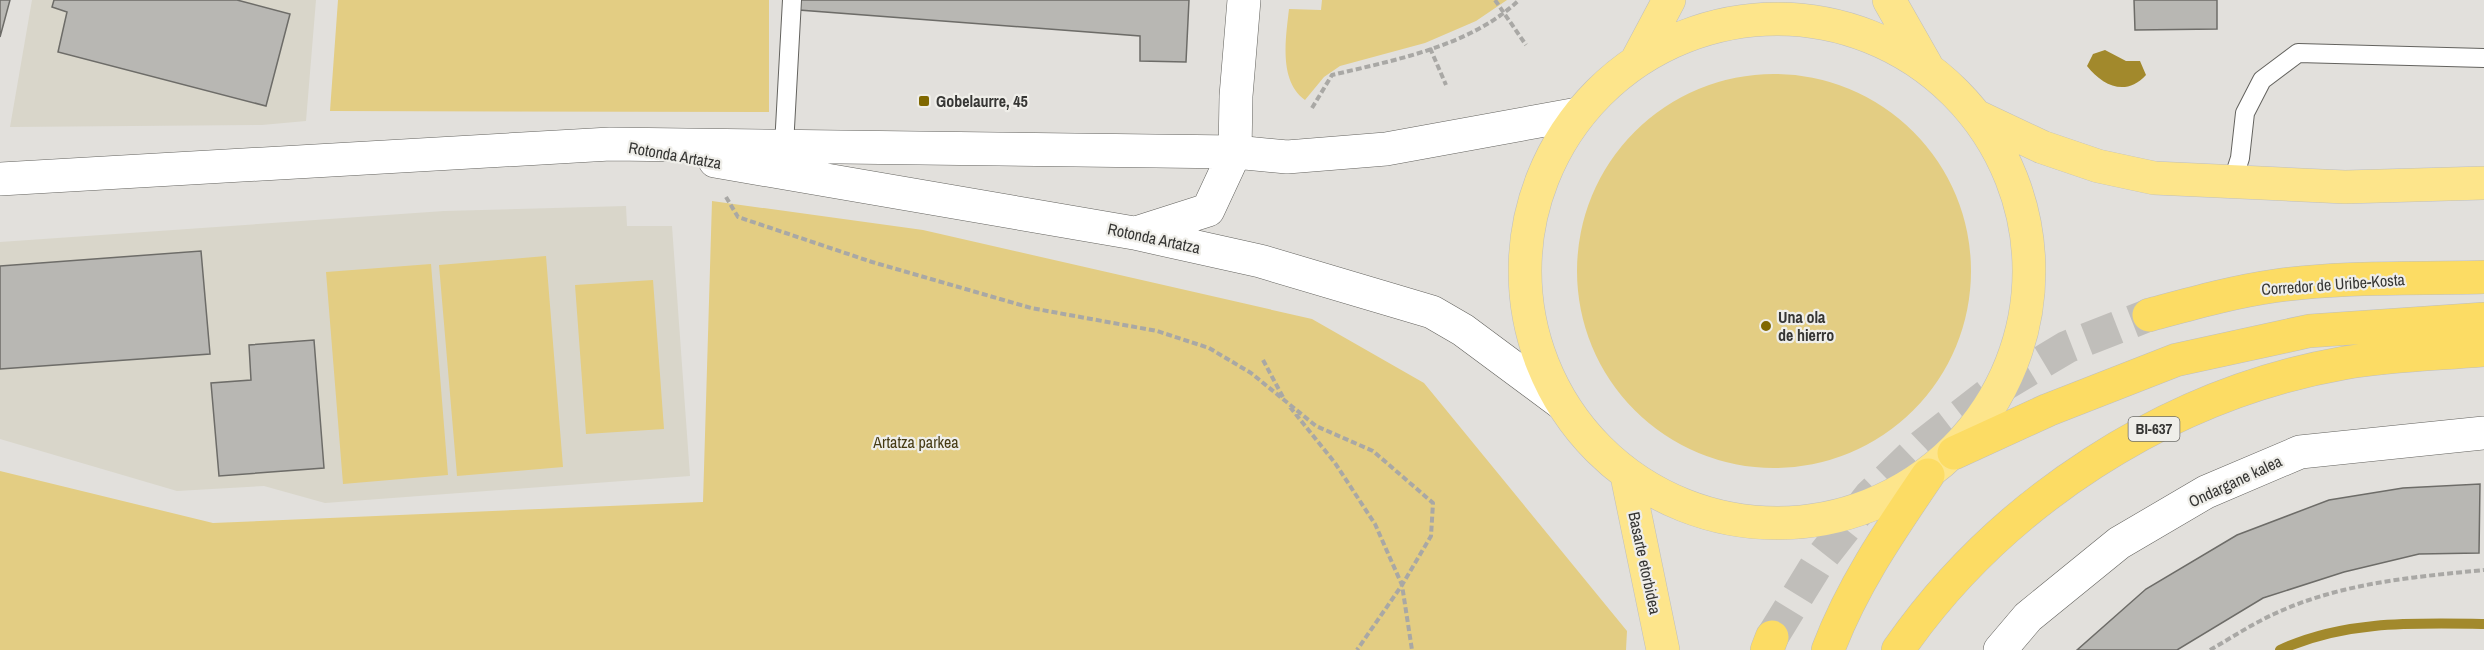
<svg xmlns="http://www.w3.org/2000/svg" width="2484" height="650" viewBox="0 0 2484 650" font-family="'Archivo Narrow',sans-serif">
	<rect width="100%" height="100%" fill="#e2e0dc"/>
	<!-- built -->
	<path fill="#d9d6ca" d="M 32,0 L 316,0 L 306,121 L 262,125 L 10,127 Z
		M 626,206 L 627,226 L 672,226 L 690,476 L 325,503 L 264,486 L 177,491 L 0,439 L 0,242 L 444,211 Z"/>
	<!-- green -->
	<path fill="#e3cd83" d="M 338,0 L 769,0 L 769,112 L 330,111 Z
		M 1322,0 L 1507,0 L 1476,21 L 1425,43 L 1340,66 L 1324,77 L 1305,100 C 1278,81 1286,37 1289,9 L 1321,10 Z
		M1577 271a197 197 0 1 1 394 0a197 197 0 1 1-394 0Z
		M 712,201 L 923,230 L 1312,319 L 1424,383 L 1627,631 L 1626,650 L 0,650 L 0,471 L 213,523 L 703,502 Z
		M 546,256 L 563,467 L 457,476 L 439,265 Z
		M 431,264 L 448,475 L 343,484 L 326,272 Z
		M 653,280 L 664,429 L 586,434 L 575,285 Z"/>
	<!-- water -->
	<path fill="#a2892c" d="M 2105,50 L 2126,61 L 2140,61 L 2146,75 C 2126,97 2103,86 2087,66 L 2093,54 Z"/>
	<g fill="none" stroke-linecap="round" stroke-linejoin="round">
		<!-- stream -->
		<path stroke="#a2892c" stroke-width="10" d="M 2280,650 C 2344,620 2415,623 2484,624"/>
	</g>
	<!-- building -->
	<path fill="#b8b7b3" stroke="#6d6c68" stroke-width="1.5" d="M 0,0 L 10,0 L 0,37 Z
		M 54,0 L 237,0 L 290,14 L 266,106 L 58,52 L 67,12 L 52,7 Z
		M 799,0 L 1189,0 L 1186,62 L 1140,61 L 1140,36 L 799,10 Z
		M 2134,0 L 2217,0 L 2217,29 L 2135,30 Z
		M 201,251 L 210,354 L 0,369 L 0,266 Z
		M 314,340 L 324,468 L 219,476 L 211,383 L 251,380 L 249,345 Z
		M 2480,484 L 2479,553 L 2419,554 L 2344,572 L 2263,598 L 2177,650 L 2077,650 L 2146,589 L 2237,535 L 2329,500 L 2403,488 Z"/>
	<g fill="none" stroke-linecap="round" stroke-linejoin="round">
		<!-- trunk-tunnel -->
		<path stroke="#c0beba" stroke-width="33" stroke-dasharray="33 16" stroke-linecap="butt" d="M 1772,637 L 1819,561 L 1870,496 L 1923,445 L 1990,393 L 2067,347 L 2149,315"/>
		<defs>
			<path id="service" d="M 784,146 L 792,0
				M 2232,183 L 2240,158 L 2245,113 L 2262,80 L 2298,53 L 2484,58"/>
			<path id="minor" d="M 1235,152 L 1236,96 L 1244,0
				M 2000,650 L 2028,617 L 2119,543 L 2206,492 L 2300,452 L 2484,433"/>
			<path id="tertiary" d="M 715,161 L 1134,233 L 1260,261 L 1432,312 L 1463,330 L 1560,402
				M 0,179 L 610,144 L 1235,152 L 1287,157 L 1386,149 L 1578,114
				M 1136,233 L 1208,210 L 1235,152"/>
			<path id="primary" d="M 1889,0 L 1926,65
				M1525 271a252 252 0 1 1 504 0a252 252 0 1 1-504 0Z
				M 1637,60 L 1669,0
				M 1976,116 L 2042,147 L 2098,166 L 2154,178 L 2345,187 L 2484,183
				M 1627,476 L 1663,650"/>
			<path id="trunk" d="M 2149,315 C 2190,304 2232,292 2274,286 C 2343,276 2415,279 2484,277
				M 1954,453 L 2048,410 L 2176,360 L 2309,331 L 2484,319
				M 1767,650 L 1772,637
				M 1828,650 C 1852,586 1890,531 1928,475
				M 1898,650 C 2000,503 2167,394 2344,363 C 2390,355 2438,354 2484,350"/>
		</defs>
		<!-- service casing -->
		<use href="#service" stroke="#63625e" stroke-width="20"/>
		<!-- minor casing -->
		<use href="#minor" stroke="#63625e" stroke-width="34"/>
		<!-- tertiary casing -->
		<use href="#tertiary" stroke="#63625e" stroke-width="34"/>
		<!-- primary casing -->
		<use href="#primary" stroke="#bfbfbe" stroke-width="34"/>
		<!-- trunk casing -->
		<use href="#trunk" stroke="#bfbfbe" stroke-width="34"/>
		<!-- path -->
		<path stroke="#a9a8a5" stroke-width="4" stroke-dasharray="6 3" stroke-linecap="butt" d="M 1495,0 L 1526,45
			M 1430,48 L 1446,85
			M 1312,108 L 1332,75 C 1395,60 1471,46 1519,0
			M 726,197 L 738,217 L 872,262 L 1031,308 L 1157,331 L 1209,348 L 1251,373 L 1316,426 L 1373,451 L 1433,503 L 1431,536 L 1402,585 L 1357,650
			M 1263,360 L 1284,399
			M 1290,407 L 1335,463 L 1375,524 L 1402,585 L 1412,650
			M 2210,650 C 2231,638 2252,624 2274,614 C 2340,583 2413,577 2484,570"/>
		<!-- service -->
		<use href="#service" stroke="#fff" stroke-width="18"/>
		<!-- minor -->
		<use href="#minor" stroke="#fff" stroke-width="33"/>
		<!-- tertiary -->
		<use href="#tertiary" stroke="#fff" stroke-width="33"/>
		<!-- primary -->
		<use href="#primary" stroke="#fde58b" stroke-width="33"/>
		<!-- trunk -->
		<use href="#trunk" stroke="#fcdc64" stroke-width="33"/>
	</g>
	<!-- markers -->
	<g fill="#806800" stroke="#efeee9" stroke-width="2">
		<rect x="918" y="95" width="12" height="12" rx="3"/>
		<circle cx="1766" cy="326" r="6"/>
	</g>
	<g text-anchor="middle" stroke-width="4.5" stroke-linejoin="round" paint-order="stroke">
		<!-- shield labels -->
		<rect fill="#efeee9" stroke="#6e6d6a" stroke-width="1.5" x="2128.5" y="417" width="51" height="24" rx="4.5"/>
		<g font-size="15" font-weight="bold" fill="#363634">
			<text x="2154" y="434">BI-637</text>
		</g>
		<!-- poi labels -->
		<g font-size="16" font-weight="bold" fill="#363634" stroke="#efeee9" text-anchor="start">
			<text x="936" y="107">Gobelaurre, 45</text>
			<text x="1778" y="323">Una ola<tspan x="1778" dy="18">de hierro</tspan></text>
		</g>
		<!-- street labels -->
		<g font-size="16" fill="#363634" stroke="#efeee9">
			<text transform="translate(675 155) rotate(10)" y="6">Rotonda Artatza</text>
			<text transform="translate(1154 238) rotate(12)" y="6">Rotonda Artatza</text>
			<text transform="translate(2333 284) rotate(-4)" y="6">Corredor de Uribe-Kosta</text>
			<text transform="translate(2235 481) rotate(-25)" y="6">Ondargane kalea</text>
			<text transform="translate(1645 563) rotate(78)" y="6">Basarte etorbidea</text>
		</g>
		<!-- park labels -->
		<g font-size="16" fill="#463b14" stroke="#efeee9">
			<text x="916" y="448">Artatza parkea</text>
		</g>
	</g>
</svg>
